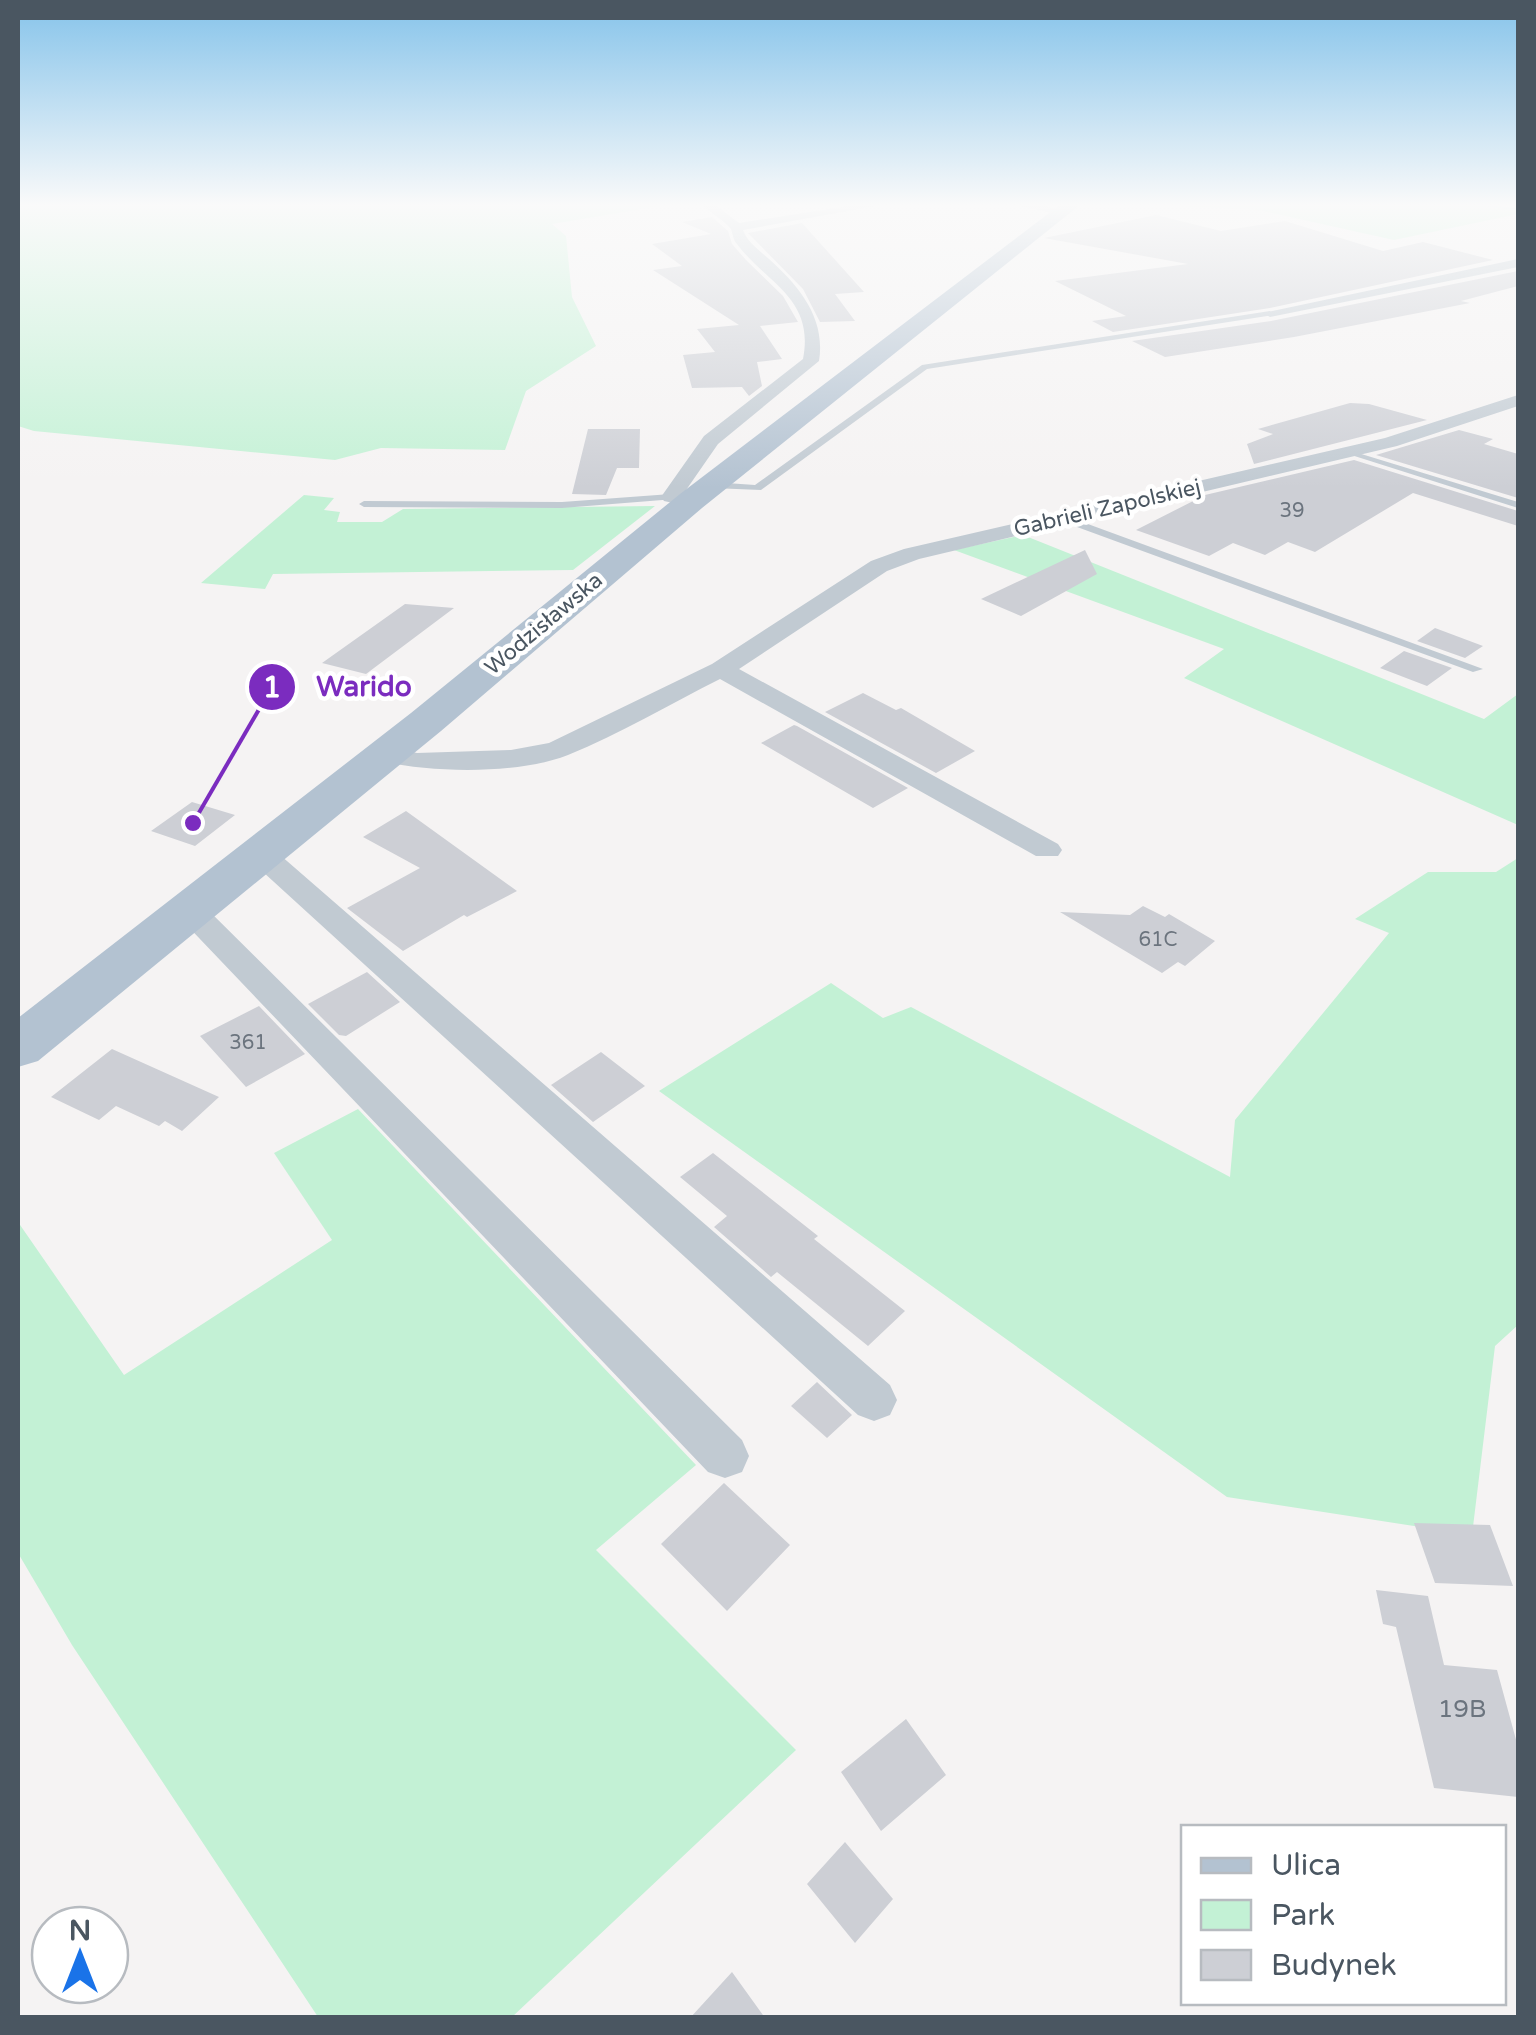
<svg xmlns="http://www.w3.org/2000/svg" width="1536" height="2035" viewBox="0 0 1536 2035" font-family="'Varela Round',sans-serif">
	<rect width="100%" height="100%" fill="#f5f3f3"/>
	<!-- green -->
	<path fill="#c3f1d5" d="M 18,204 L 672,204 L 552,224 L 566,236 L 572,297 L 596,346 L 526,391 L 505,450 L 381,448 L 335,460 L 34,431 L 18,426 Z
		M 1132,204 L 1480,204 L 1518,209 L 1518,214 L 1394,240 L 1259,210 Z
		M 304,495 L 334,498 L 324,510 L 340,512 L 337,522 L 382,522 L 403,509 L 655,506 L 573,570 L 273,574 L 265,589 L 201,583 Z
		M 1023,535 L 1484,719 L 1518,694 L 1518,825 L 1184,678 L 1224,649 L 954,550 Z
		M 1518,858 L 1518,1325 L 1495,1346 L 1472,1535 L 1227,1497 L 659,1091 L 831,983 L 883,1018 L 911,1007 L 1230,1177 L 1235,1120 L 1389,933 L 1355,919 L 1428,872 L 1496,872 Z
		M 358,1109 L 696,1465 L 596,1550 L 796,1750 L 512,2017 L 318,2017 L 72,1645 L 18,1553 L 18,1222 L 124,1375 L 332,1240 L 274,1153 Z"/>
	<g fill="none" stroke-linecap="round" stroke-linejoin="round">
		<!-- stream -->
		<path fill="#90daee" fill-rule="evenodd" d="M 1471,204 L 1518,208 L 1518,210 L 1473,205 Z"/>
	</g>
	<!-- building -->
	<path fill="#cdcfd5" d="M 1156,215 L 1221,231 L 1285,221 L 1383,251 L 1423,242 L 1493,260 L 1270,308 L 1113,332 L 1092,321 L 1126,316 L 1055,281 L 1188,264 L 1044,238 Z
		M 712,217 L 728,231 L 732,244 L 746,260 L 783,296 L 798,322 L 760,326 L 782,359 L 757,362 L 762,386 L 749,396 L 742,387 L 692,388 L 683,355 L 715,352 L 697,329 L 739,325 L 653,270 L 682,266 L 652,244 L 711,234 L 682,222 Z
		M 802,223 L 864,292 L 835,294 L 855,321 L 820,322 L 803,289 L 748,233 Z
		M 1518,271 L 1518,286 L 1461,301 L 1470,303 L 1294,337 L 1165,357 L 1132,341 L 1271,321 Z
		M 1350,403 L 1369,404 L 1427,420 L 1254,464 L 1247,444 L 1273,434 L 1258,429 Z
		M 588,429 L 640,429 L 639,468 L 617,468 L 606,495 L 572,494 Z
		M 1459,430 L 1493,439 L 1484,444 L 1518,454 L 1518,498 L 1376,455 Z
		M 1354,460 L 1518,511 L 1518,526 L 1413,493 L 1315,552 L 1288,542 L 1265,555 L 1233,543 L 1209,556 L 1136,530 L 1205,495 Z
		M 1085,550 L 1097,574 L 1021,616 L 981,599 Z
		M 405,604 L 454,608 L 366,674 L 322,663 Z
		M 1435,628 L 1483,646 L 1465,658 L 1417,641 Z
		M 1404,651 L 1452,668 L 1427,686 L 1380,668 Z
		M 863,693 L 896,710 L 901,708 L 975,751 L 936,773 L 825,712 Z
		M 794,725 L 797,726 L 908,788 L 873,808 L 761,743 Z
		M 192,802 L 235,815 L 195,846 L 151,831 Z
		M 406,811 L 517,891 L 467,917 L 464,915 L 403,951 L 347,908 L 420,868 L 363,837 Z
		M 1143,906 L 1165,917 L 1169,914 L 1215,941 L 1185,966 L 1178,962 L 1162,973 L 1060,912 L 1130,915 Z
		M 367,972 L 400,1002 L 346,1036 L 339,1035 L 308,1004 Z
		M 259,1006 L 305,1054 L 246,1087 L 200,1036 Z
		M 112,1049 L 219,1097 L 182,1131 L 165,1121 L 159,1126 L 116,1106 L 99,1120 L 51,1097 Z
		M 601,1052 L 645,1086 L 593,1122 L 551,1085 Z
		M 713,1153 L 818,1236 L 814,1239 L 905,1311 L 868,1346 L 777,1272 L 771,1277 L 714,1227 L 727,1216 L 680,1177 Z
		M 817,1382 L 852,1415 L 827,1438 L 791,1406 Z
		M 724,1483 L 790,1545 L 727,1611 L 661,1544 Z
		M 1414,1523 L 1490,1525 L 1513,1586 L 1435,1583 Z
		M 1376,1590 L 1428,1596 L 1444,1665 L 1497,1670 L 1518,1747 L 1518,1797 L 1434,1788 L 1396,1627 L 1383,1624 Z
		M 906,1719 L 946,1775 L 881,1831 L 841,1772 Z
		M 845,1842 L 893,1899 L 855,1943 L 807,1884 Z
		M 732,1972 L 765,2018 L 690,2018 Z"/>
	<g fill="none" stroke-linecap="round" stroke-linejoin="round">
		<!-- lane -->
		<path fill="#c1cad2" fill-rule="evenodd" d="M 1270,311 L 1273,315 L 927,369 L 761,490 L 712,488 L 707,485 L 712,482 L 755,485 L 922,365 Z
			M 1345,449 L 1518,502 L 1518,508 L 1345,453 Z
			M 671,494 L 675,495 L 675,499 L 562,508 L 364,507 L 359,504 L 364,501 L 562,502 Z
			M 1058,516 L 1066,516 L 1483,669 L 1473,672 L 1058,520 Z"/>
		<!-- street -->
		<path fill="#c1cad2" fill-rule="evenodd" d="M 701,204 L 714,204 L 739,223 L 861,204 L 886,204 L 743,230 C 748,243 759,250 769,259 C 799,286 826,318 819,361 L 718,444 L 684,493 L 701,501 L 691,507 L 664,501 L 661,497 L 704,436 L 803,359 C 815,298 766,283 737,244 C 733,240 733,234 731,229 C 724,220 709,212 701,204 Z
			M 1010,204 L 1036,204 L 1068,211 L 1062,215 Z
			M 1518,259 L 1518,267 L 1270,317 L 1263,313 Z
			M 1518,395 L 1518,406 L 1397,446 L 919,559 L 887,571 L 739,669 L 1058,844 L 1062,850 L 1058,856 L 1036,856 L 720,679 C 670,704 620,734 568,755 C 517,775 428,773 376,760 L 372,754 L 386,746 L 417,753 L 511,750 L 549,743 L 712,664 L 871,561 L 904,549 L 1385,438 Z
			M 261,845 L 272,848 L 890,1385 L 897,1400 L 890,1415 L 874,1421 L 858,1415 L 250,860 L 246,854 L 250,848 Z
			M 190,900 L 201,903 L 742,1440 L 749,1456 L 742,1472 L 725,1478 L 708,1472 L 179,917 L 174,910 L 179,903 Z"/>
		<!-- primary -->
		<path fill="#b3c2d1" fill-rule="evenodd" d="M 1061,204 L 1081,204 L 702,508 L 441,731 L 38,1061 L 18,1067 L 18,1018 L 411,713 L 680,494 Z"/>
	</g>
	<!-- sky -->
	<linearGradient id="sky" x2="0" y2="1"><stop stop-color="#85c3ea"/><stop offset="0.42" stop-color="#fafafa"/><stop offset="1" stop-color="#fafafa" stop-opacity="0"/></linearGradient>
	<rect width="1536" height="488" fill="url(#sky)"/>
	<g text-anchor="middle" stroke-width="9" stroke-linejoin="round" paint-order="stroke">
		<!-- number labels -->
		<g font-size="20" fill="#6b747e">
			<text x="1292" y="517">39</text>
			<text x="1158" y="946">61C</text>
			<text x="248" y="1049">361</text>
		</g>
		<!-- far-street labels -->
		<g font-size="22" fill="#4a5661" stroke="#fff">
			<text transform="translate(1107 507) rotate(-13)" y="8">Gabrieli Zapolskiej</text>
			<text transform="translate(543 623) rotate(-40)" y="8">Wodzisławska</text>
		</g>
		<!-- near-number labels -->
		<g font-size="25" fill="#6b747e">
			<text x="1462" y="1717">19B</text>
		</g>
	</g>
	<!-- callouts -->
	<path fill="none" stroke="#7b2cbf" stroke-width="4" d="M193 823L272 687"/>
	<g fill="#7b2cbf" stroke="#fff" stroke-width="4">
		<circle cx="193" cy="823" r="10"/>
		<circle cx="272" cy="687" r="25"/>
	</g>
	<g font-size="30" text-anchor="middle" font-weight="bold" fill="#fff">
		<text x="272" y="697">1</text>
	</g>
	<g font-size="28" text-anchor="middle" font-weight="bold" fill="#7b2cbf" stroke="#fff" stroke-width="9" stroke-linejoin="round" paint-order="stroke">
		<text x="364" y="696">Warido</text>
	</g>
	<!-- border -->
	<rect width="1536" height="2035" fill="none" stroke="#4a5661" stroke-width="40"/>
	<!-- legend -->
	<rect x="1181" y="1825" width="325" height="180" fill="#ffffff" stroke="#b7bbc0" stroke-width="2.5"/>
	<rect x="1201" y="1858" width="50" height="15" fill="#b3c2d1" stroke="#b7bbc0" stroke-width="2.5"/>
	<text x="1271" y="1875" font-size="30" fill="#4a5661">Ulica</text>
	<rect x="1201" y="1900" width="50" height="30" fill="#c3f1d5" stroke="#b7bbc0" stroke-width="2.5"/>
	<text x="1271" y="1925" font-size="30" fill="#4a5661">Park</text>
	<rect x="1201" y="1950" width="50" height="30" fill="#cdcfd5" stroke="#b7bbc0" stroke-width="2.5"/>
	<text x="1271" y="1975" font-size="30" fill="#4a5661">Budynek</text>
	<!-- north arrow -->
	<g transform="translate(80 1955)"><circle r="48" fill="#ffffff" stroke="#b7bbc0" stroke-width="2.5"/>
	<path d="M0-8L18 38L0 25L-18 38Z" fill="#1a73e8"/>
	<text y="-15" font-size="28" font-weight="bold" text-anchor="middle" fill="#4a5661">N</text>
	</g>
</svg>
